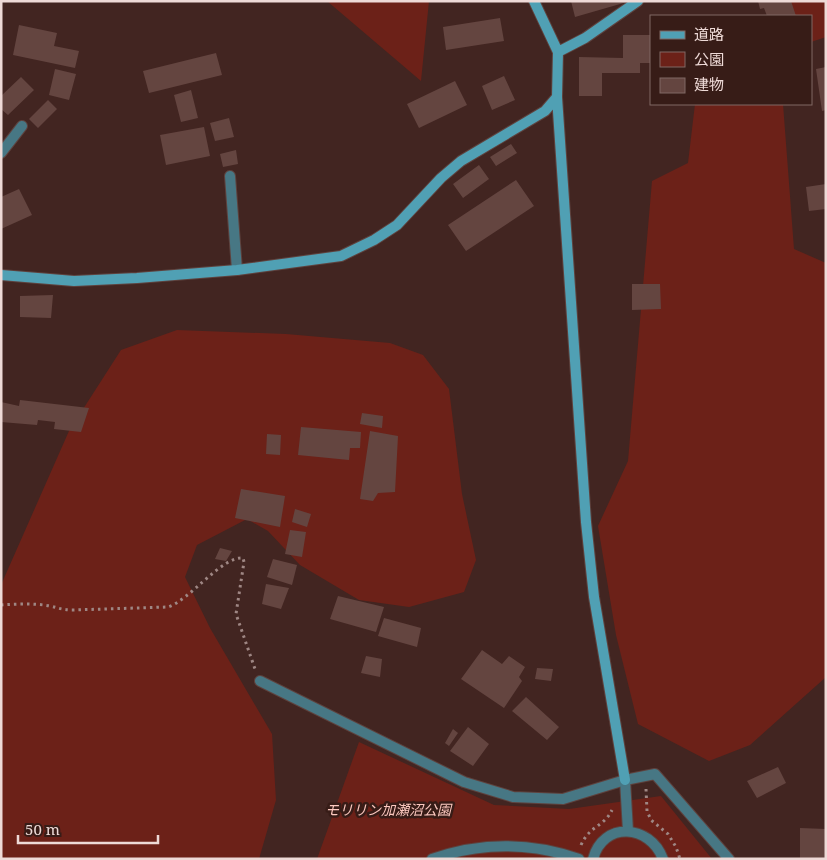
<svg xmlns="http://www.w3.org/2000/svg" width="827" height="860" viewBox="0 0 827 860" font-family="'Noto Serif','Noto Sans JP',serif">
	<rect width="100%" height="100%" fill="#422521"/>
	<!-- green -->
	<path fill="#6c2118" d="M 327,1 L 429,1 L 421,81 Z
		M 788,1 L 826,1 L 826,37 L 811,42 L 811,16 L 793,16 Z
		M 695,104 L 783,104 L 794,249 L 826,263 L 826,677 L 750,745 L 709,761 L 638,724 L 616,635 L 598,526 L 628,461 L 652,181 L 688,163 Z
		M 177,330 L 286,334 L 390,343 L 423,355 L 449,389 L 462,494 L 476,560 L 464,592 L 409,607 L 359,600 L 300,565 L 268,531 L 247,519 L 197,545 L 185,577 L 210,628 L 272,734 L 276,800 L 259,859 L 1,859 L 1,585 L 69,431 L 121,350 Z
		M 359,742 L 494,805 L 569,809 L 661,796 L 712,859 L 317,859 Z"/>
	<!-- building -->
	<path fill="#644540" d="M 571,1 L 627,1 L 627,2 L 575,17 Z
		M 758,1 L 791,1 L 796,16 L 767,16 L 764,8 L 760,9 Z
		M 500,18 L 504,41 L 446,50 L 443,27 Z
		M 19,25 L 57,33 L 54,46 L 79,51 L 75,68 L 13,55 Z
		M 623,35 L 651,35 L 651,63 L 640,63 L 640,73 L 602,73 L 602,96 L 579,96 L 579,57 L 623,58 Z
		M 216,53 L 222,75 L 149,93 L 143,71 Z
		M 826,67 L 826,110 L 822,111 L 816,69 Z
		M 55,69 L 76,74 L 69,100 L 49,95 Z
		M 504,76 L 515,100 L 492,110 L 482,86 Z
		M 21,77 L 34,90 L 8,115 L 1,109 L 1,96 Z
		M 455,81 L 467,105 L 419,128 L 407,104 Z
		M 191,90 L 198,118 L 181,122 L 174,95 Z
		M 48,100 L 57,109 L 38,128 L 29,119 Z
		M 229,118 L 234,137 L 215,141 L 210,123 Z
		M 204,127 L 210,156 L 166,165 L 160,135 Z
		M 511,144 L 517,153 L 496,166 L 490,157 Z
		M 236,150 L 238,164 L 223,167 L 220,154 Z
		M 479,165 L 489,179 L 463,198 L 453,184 Z
		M 516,180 L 534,206 L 466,251 L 448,225 Z
		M 826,184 L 826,209 L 809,211 L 806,187 Z
		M 19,189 L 32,215 L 1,229 L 1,197 Z
		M 632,284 L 660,284 L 661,309 L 632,310 Z
		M 53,295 L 51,318 L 20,317 L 20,296 Z
		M 20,400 L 89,408 L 81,432 L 54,429 L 55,422 L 38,420 L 37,425 L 1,422 L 1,402 L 19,406 Z
		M 362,413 L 383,416 L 382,428 L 360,424 Z
		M 301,427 L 361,432 L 360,448 L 350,448 L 349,460 L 298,455 Z
		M 370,431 L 398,436 L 395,492 L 378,493 L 373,501 L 360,499 Z
		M 267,434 L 281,435 L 280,455 L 266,454 Z
		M 241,489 L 285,496 L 280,527 L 235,518 Z
		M 295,509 L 311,514 L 307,527 L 292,522 Z
		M 290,530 L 306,532 L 302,557 L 285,554 Z
		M 220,548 L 232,551 L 226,561 L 215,559 Z
		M 273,559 L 297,565 L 292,585 L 267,577 Z
		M 266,584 L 289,588 L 281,609 L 262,604 Z
		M 338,596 L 384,607 L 376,632 L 330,619 Z
		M 384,618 L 421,628 L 417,647 L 378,636 Z
		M 482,650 L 502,664 L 509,656 L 525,667 L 519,677 L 522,681 L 504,708 L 461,679 Z
		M 366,656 L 382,659 L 380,677 L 361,673 Z
		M 537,668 L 553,669 L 551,681 L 535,679 Z
		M 526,697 L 559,727 L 547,740 L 512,711 Z
		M 468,727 L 489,744 L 473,766 L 450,751 Z
		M 453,729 L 458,733 L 449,746 L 445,743 Z
		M 778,767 L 786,783 L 757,798 L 747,781 Z
		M 800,828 L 826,829 L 826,859 L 800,859 Z"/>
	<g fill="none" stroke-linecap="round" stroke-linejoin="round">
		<defs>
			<path id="lane" d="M 1,153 L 22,126
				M 625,780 L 628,831
				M 432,859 C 481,842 530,842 579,859
				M 593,859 C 603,821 650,824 663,859"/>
			<path id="street" d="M 230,176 L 237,270
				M 260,681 L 464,782 L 513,797 L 563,799 L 625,780 L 655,774 L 729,859"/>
			<path id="secondary" d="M 534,1 L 558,52 L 557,97 L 586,522 L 594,597 L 625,780
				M 558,52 L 585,38 L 638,1
				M 1,275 L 74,281 L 137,278 L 237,270 L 341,256 L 374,240 L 397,225 L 441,178 L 461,161 L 545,111 L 557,97"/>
		</defs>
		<!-- lane casing -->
		<use href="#lane" stroke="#5e423e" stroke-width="12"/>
		<!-- street casing -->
		<use href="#street" stroke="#5e423e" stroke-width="12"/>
		<!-- secondary casing -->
		<use href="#secondary" stroke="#5e423e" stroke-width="12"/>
		<!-- path -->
		<path stroke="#9f8784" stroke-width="3" stroke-dasharray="2.5 4" stroke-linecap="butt" d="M 1,605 C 17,604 34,603 50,606 C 59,608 62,610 73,610 L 168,607 C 190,600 222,556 243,558 L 244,562 L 236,614 L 255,669
			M 646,789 L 647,811 L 651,820 L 668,834 L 676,847 L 680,859
			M 581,845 C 590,825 604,827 612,810"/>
		<!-- lane -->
		<use href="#lane" stroke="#477784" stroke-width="10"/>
		<!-- street -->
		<use href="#street" stroke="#477784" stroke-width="10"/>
		<!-- secondary -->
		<use href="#secondary" stroke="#50a0b4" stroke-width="10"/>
	</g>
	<g text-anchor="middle" stroke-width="5" stroke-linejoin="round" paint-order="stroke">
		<!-- park labels -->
		<g font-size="14" font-style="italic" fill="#fcc8bf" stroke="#371c17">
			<text x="388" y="815">モリリン加瀬沼公園</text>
		</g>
	</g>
	<!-- border -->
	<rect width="827" height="860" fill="none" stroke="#eedad7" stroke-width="5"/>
	<!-- legend -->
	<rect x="650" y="15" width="162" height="90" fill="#371c17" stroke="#806864"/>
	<rect x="660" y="31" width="25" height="8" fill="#50a0b4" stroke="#806864"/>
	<text x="694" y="40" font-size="15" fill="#eedad7">道路</text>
	<rect x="660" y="52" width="25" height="15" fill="#6c2118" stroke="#806864"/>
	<text x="694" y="65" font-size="15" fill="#eedad7">公園</text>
	<rect x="660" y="78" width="25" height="15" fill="#644540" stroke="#806864"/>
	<text x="694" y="90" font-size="15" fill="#eedad7">建物</text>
	<!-- scale -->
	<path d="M18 835v8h140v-8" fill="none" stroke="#eedad7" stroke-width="2.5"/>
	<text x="25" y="835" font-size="15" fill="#eedad7" stroke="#371c17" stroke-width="4" paint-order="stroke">50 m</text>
</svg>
